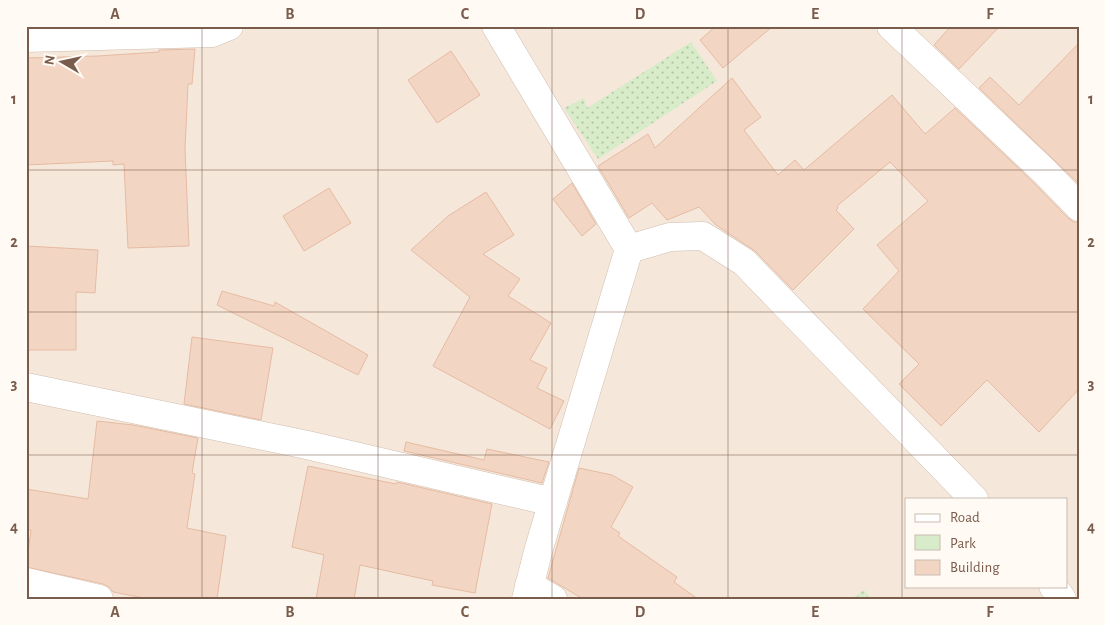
<svg xmlns="http://www.w3.org/2000/svg" width="1105" height="625" viewBox="0 0 1105 625" font-family="'Alegreya Sans',sans-serif">
	<defs>
		<pattern id="green-dots" width="8" height="8" patternUnits="userSpaceOnUse" patternTransform="scale(1.25)"><rect width="8" height="8" fill="#d8ecc9"/><path d="M2 2h.1M6 6h.1" fill="none" stroke="#b4c2a5" stroke-width="1.8" stroke-linecap="round"/></pattern>
	</defs>
	<rect width="100%" height="100%" fill="#fdf6ec"/>
	<!-- residential -->
	<path fill="#f5e8da" fill-rule="evenodd" d="M 26,26 L 1079,26 L 1079,599 L 26,599 ZM 906,499 L 1066,499 L 1066,586 L 906,586 Z"/>
	<!-- green -->
	<path fill="url(#green-dots)" d="M 691,42 L 717,81 L 598,159 L 564,108 L 584,98 L 587,108 Z
		M 864,590 L 871,599 L 851,599 Z"/>
	<!-- building -->
	<path fill="#f3d5c3" stroke="#e6bba3" d="M 716,26 L 773,26 L 723,68 L 700,40 Z
		M 951,26 L 1000,26 L 959,69 L 934,45 Z
		M 1079,43 L 1079,184 L 979,88 L 990,77 L 1019,105 Z
		M 195,49 L 192,84 L 188,84 L 185,149 L 189,246 L 128,248 L 124,164 L 113,165 L 113,161 L 26,165 L 26,58 L 98,56 L 159,52 L 159,50 Z
		M 451,51 L 480,95 L 437,123 L 408,80 Z
		M 732,78 L 761,117 L 744,130 L 778,175 L 795,160 L 804,170 L 892,95 L 925,134 L 955,108 L 1034,183 L 1068,218 L 1074,222 L 1079,222 L 1079,389 L 1039,432 L 987,380 L 941,426 L 899,384 L 919,364 L 863,309 L 899,271 L 877,245 L 928,201 L 890,162 L 837,206 L 838,208 L 836,210 L 854,229 L 793,290 L 755,251 L 716,225 L 699,207 L 667,220 L 652,203 L 629,218 L 598,166 L 648,134 L 655,148 Z
		M 572,183 L 596,224 L 582,236 L 553,199 Z
		M 329,188 L 351,223 L 304,251 L 283,216 Z
		M 486,192 L 514,235 L 483,254 L 520,279 L 508,296 L 551,323 L 530,360 L 547,368 L 537,388 L 564,401 L 550,429 L 433,366 L 470,297 L 411,250 L 448,216 Z
		M 26,246 L 98,250 L 95,293 L 76,292 L 76,350 L 26,350 Z
		M 222,291 L 274,306 L 275,302 L 368,355 L 358,375 L 217,305 Z
		M 192,337 L 273,348 L 261,420 L 184,404 Z
		M 97,421 L 133,425 L 198,438 L 192,473 L 195,474 L 187,528 L 226,536 L 217,599 L 149,599 L 113,592 L 109,587 L 103,584 L 26,567 L 31,530 L 26,529 L 26,489 L 88,499 Z
		M 406,442 L 484,460 L 487,449 L 549,462 L 542,483 L 404,451 Z
		M 308,466 L 396,484 L 397,482 L 492,504 L 475,593 L 432,585 L 433,581 L 360,565 L 354,599 L 316,599 L 324,555 L 292,547 Z
		M 579,468 L 612,475 L 633,487 L 611,527 L 620,533 L 618,536 L 677,577 L 674,582 L 698,599 L 583,599 L 548,578 Z"/>
	<g fill="none" stroke-linecap="round" stroke-linejoin="round">
		<defs>
			<path id="minor" d="M 496,26 L 629,249 L 539,548 L 526,599
				M 891,26 L 1045,172 L 1079,207
				M 26,38 L 212,33 L 229,26
				M 629,249 L 670,237 L 703,236 L 744,262 L 974,499
				M 26,387 L 307,445 L 553,502
				M 26,582 L 99,599
				M 529,585 L 553,599
				M 1053,586 L 1062,599"/>
		</defs>
		<!-- minor casing -->
		<use href="#minor" stroke="#d1beb0" stroke-width="29"/>
		<!-- minor -->
		<use href="#minor" stroke="#fff" stroke-width="28"/>
	</g>
	<!-- grid -->
	<path fill="none" stroke="#7a5c4d" stroke-width="1" stroke-opacity="0.55" d="M 202,26 L 202,599M 378,26 L 378,599M 552,26 L 552,599M 728,26 L 728,599M 902,26 L 902,599M 26,170 L 1079,170M 26,312 L 1079,312M 26,455 L 1079,455"/>
	<!-- border -->
	<rect width="1105" height="625" fill="none" stroke="#fffaf3" stroke-width="55"/>
	<!-- legend -->
	<rect x="905" y="498" width="162" height="90" fill="#fffaf3" stroke="#cabbb1"/>
	<rect x="915" y="514" width="25" height="8" fill="#ffffff" stroke="#cabbb1"/>
	<text x="950" y="522" font-size="15" fill="#7a5c4d">Road</text>
	<rect x="915" y="535" width="25" height="15" fill="#d8ecc9" stroke="#cabbb1"/>
	<text x="950" y="548" font-size="15" fill="#7a5c4d">Park</text>
	<rect x="915" y="560" width="25" height="15" fill="#f3d5c3" stroke="#cabbb1"/>
	<text x="950" y="572" font-size="15" fill="#7a5c4d">Building</text>
	<!-- north arrow -->
	<g transform="translate(62 62) rotate(279)" stroke="#fffaf3" stroke-width="4" paint-order="stroke">
	<path d="M0-4L9 19L0 12L-9 19Z" fill="#7a5c4d"/>
	<text y="-8" font-size="14" font-weight="bold" text-anchor="middle" fill="#7a5c4d">N</text>
	</g>
	<rect x="28" y="28" width="1050" height="570" fill="none" stroke="#7a5c4d" stroke-width="2"/>
	<g font-size="16" text-anchor="middle" font-weight="bold" fill="#7a5c4d">
		<text x="115" y="19">A</text>
		<text x="290" y="19">B</text>
		<text x="465" y="19">C</text>
		<text x="640" y="19">D</text>
		<text x="815" y="19">E</text>
		<text x="990" y="19">F</text>
		<text x="14" y="104">1</text>
		<text x="1091" y="104">1</text>
		<text x="14" y="247">2</text>
		<text x="1091" y="247">2</text>
		<text x="14" y="389">3</text>
		<text x="1091" y="389">3</text>
		<text x="14" y="532">4</text>
		<text x="1091" y="532">4</text>
		<text x="115" y="617">A</text>
		<text x="290" y="617">B</text>
		<text x="465" y="617">C</text>
		<text x="640" y="617">D</text>
		<text x="815" y="617">E</text>
		<text x="990" y="617">F</text>
	</g>
</svg>
